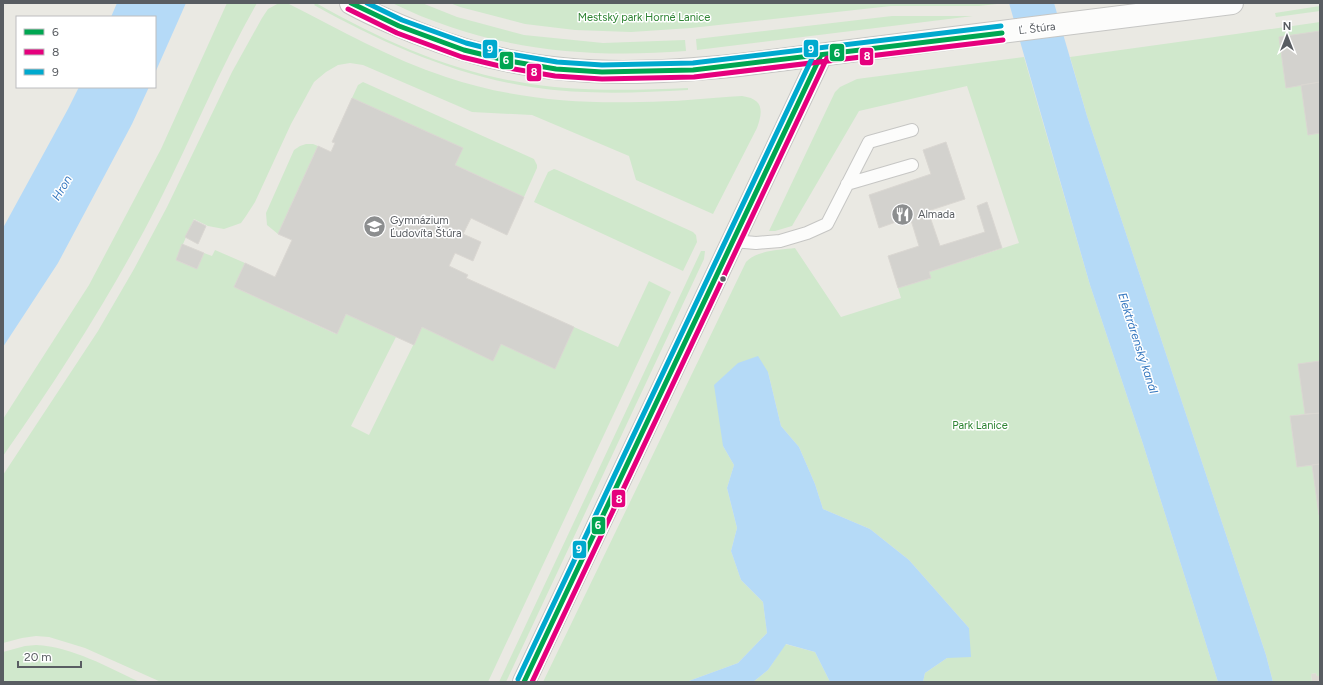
<svg xmlns="http://www.w3.org/2000/svg" width="1323" height="685" viewBox="0 0 1323 685" font-family="Figtree,sans-serif">
	<rect width="100%" height="100%" fill="#eae9e3"/>
	<!-- education -->
	<path fill="#dddbd3" d="M 1316,673 L 1317,676 L 1320,676 L 1320,682 L 1312,682 L 1311,674 Z"/>
	<!-- green -->
	<path fill="#d0e8cc" d="M 227,3 L 257,3 C 220,68 192,137 158,204 C 113,292 60,375 3,456 L 3,419 L 89,285 L 161,149 Z
		M 279,3 L 289,4 C 340,30 391,59 446,77 C 508,98 575,104 640,102 C 674,102 708,98 742,96 C 764,99 763,111 757,128 L 713,214 L 636,180 L 629,156 L 532,115 L 472,112 L 363,65 L 350,63 L 338,65 L 326,72 L 314,82 L 291,124 L 255,202 L 246,216 L 241,223 L 224,229 L 208,226 L 194,219 L 176,260 L 197,269 L 204,253 L 212,256 L 215,250 L 245,263 L 234,287 L 336,334 L 346,314 L 396,337 L 351,426 L 369,435 L 422,327 L 493,360 L 501,344 L 574,327 L 618,347 L 649,281 L 671,292 L 488,682 L 161,682 L 85,648 L 49,637 L 36,636 L 22,638 L 3,643 L 3,475 L 98,331 L 134,269 L 167,207 L 232,72 L 262,18 L 268,9 Z
		M 316,3 C 383,41 454,73 531,84 C 582,92 636,90 688,88 L 688,90 C 636,93 583,95 531,87 C 454,75 382,43 314,5 Z
		M 392,3 L 422,3 L 457,17 L 524,35 L 603,43 L 685,40 L 686,51 C 582,59 486,49 392,3 Z
		M 450,3 L 1006,3 L 979,6 L 891,6 L 691,28 L 631,32 L 575,30 L 525,24 L 460,7 Z
		M 1320,6 L 1320,11 L 1276,17 L 1275,13 Z
		M 892,16 L 973,16 L 697,50 L 696,39 Z
		M 1320,22 L 1320,361 L 1305,414 L 1290,416 L 1297,467 L 1312,465 L 1320,515 L 1320,676 L 1317,676 L 1316,673 L 1311,674 L 1312,682 L 1273,682 L 1266,655 L 1087,116 L 1070,57 L 1236,34 Z
		M 1024,57 L 1090,285 L 1143,444 L 1218,682 L 923,682 L 925,673 L 947,658 L 969,628 L 909,560 L 870,529 L 823,509 L 815,484 L 799,447 L 781,426 L 768,372 L 723,446 L 734,465 L 727,488 L 737,528 L 731,551 L 741,580 L 763,602 L 767,633 L 738,663 L 686,682 L 543,682 L 746,262 C 757,250 780,250 795,248 L 841,317 L 901,298 L 898,288 L 931,278 L 929,272 L 1019,243 L 967,86 L 859,111 L 792,226 L 775,231 L 769,231 L 835,92 L 840,87 L 857,79 Z
		M 363,82 L 534,159 L 537,165 L 537,168 L 524,197 L 455,165 L 462,148 L 352,98 L 358,85 Z
		M 306,144 L 313,144 L 318,146 L 278,234 L 267,225 L 266,213 L 294,150 L 300,146 Z
		M 554,169 L 557,170 L 693,232 L 696,235 L 697,242 L 683,271 L 534,202 L 548,172 Z
		M 701,251 L 705,251 L 704,259 L 506,682 L 499,682 Z
		M 785,644 L 815,652 L 830,682 L 753,682 L 768,670 Z
		M 36,645 C 73,647 107,667 140,682 L 3,682 L 3,652 L 25,646 Z"/>
	<!-- water -->
	<path fill="#b5daf7" d="M 117,3 L 186,3 L 155,73 L 155,17 L 111,17 Z
		M 1009,3 L 1054,3 L 1087,116 L 1266,655 L 1273,682 L 1218,682 L 1143,444 L 1090,285 Z
		M 79,87 L 149,87 L 132,124 L 58,263 L 3,347 L 3,228 L 68,109 Z
		M 758,356 L 768,372 L 781,426 L 799,447 L 815,484 L 823,509 L 870,529 L 909,560 L 969,628 L 971,657 L 947,658 L 925,673 L 923,682 L 830,682 L 815,652 L 786,644 L 768,670 L 753,682 L 686,682 L 738,663 L 767,633 L 763,602 L 741,580 L 731,551 L 737,528 L 727,488 L 734,465 L 723,446 L 714,385 L 738,363 Z"/>
	<!-- building -->
	<path fill="#d3d2ce" stroke="#dad7d2" d="M 1320,31 L 1320,82 L 1286,88 L 1279,37 Z
		M 1320,82 L 1320,133 L 1308,135 L 1301,85 Z
		M 352,98 L 463,148 L 455,165 L 524,197 L 507,235 L 471,218 L 463,234 L 481,242 L 473,261 L 455,253 L 449,266 L 468,275 L 466,278 L 574,327 L 555,369 L 501,344 L 493,361 L 422,327 L 414,345 L 346,314 L 337,334 L 234,287 L 245,263 L 275,277 L 292,240 L 278,234 L 318,146 L 331,152 L 335,143 L 332,142 Z
		M 946,142 L 965,199 L 928,211 L 940,246 L 985,232 L 977,206 L 987,202 L 1002,248 L 929,272 L 931,278 L 898,288 L 888,256 L 919,246 L 910,217 L 879,228 L 869,195 L 931,174 L 923,150 Z
		M 194,220 L 206,226 L 198,244 L 185,237 Z
		M 182,244 L 204,253 L 197,269 L 176,260 Z
		M 1320,361 L 1320,413 L 1305,414 L 1298,364 Z
		M 1320,413 L 1320,464 L 1297,467 L 1290,416 Z
		M 1320,464 L 1320,515 L 1319,515 L 1312,465 Z"/>
	<g fill="none" stroke-linecap="round" stroke-linejoin="round">
		<defs>
			<path id="lane" d="M 847,184 L 912,165
				M 733,241 L 756,243 L 780,241 L 807,233 L 827,224 L 869,142 L 912,130"/>
			<path id="street" d="M 351,3 C 372,15 395,24 417,33 C 447,45 478,55 510,61 C 585,77 663,73 739,65 L 1232,3
				M 524,682 L 821,55"/>
		</defs>
		<!-- lane casing -->
		<use href="#lane" stroke="#c6c6c4" stroke-width="14"/>
		<!-- street casing -->
		<use href="#street" stroke="#c6c6c4" stroke-width="24"/>
		<!-- lane -->
		<use href="#lane" stroke="#fcfcfb" stroke-width="12"/>
		<!-- street -->
		<use href="#street" stroke="#fcfcfb" stroke-width="22"/>
		<defs>
			<path id="bus-1" d="M 351,3 L 399,26 L 464,50 L 509,61 L 556,69 L 602,72 L 693,70 L 1002,33
				M 524,682 L 821,55"/>
			<path id="bus-2" d="M 348,9 L 397,33 L 462,57 L 508,68 L 555,76 L 602,79 L 694,77 L 1003,40
				M 532,682 L 827,58"/>
			<path id="bus-3" d="M 367,3 L 402,20 L 466,43 L 510,54 L 557,62 L 602,65 L 693,63 L 1001,26
				M 518,679 L 815,52"/>
		</defs>
		<!-- bus-1 casing -->
		<use href="#bus-1" stroke="#fff" stroke-width="8"/>
		<!-- bus-2 casing -->
		<use href="#bus-2" stroke="#fff" stroke-width="8"/>
		<!-- bus-3 casing -->
		<use href="#bus-3" stroke="#fff" stroke-width="8"/>
		<!-- bus-1 -->
		<use href="#bus-1" stroke="#00a651" stroke-width="5"/>
		<!-- bus-2 -->
		<use href="#bus-2" stroke="#e5007d" stroke-width="5"/>
		<!-- bus-3 -->
		<use href="#bus-3" stroke="#00a9ce" stroke-width="5"/>
	</g>
	<!-- icons -->
	<defs>
		<symbol id="restaurant-disc" viewBox="-11 -11 22 22"><circle r="9.5" fill="#8c8e8f" stroke="#fff"/><path d="M-5-6h1v4h1v-4h1v4h1v-4h1v5L-1.5 .5V6h-2V.5L-5-1ZM5-6V6H3V1.5H1.5Q1.5-4 5-6Z" fill="#fff"/></symbol>
		<symbol id="university-disc" viewBox="-11 -11 22 22"><circle r="9.5" fill="#8c8e8f" stroke="#fff"/><path d="M0-5L7-2L0 1L-7-2ZM-4 1L0 2.5L4 1V4Q0 6-4 4Z" fill="#fff"/></symbol>
	</defs>
	<g fill-rule="evenodd">
		<use href="#restaurant-disc" x="890" y="202" width="25" height="25"/>
		<use href="#university-disc" x="362" y="214" width="25" height="25"/>
	</g>
	<!-- markers -->
	<circle fill="#595d62" stroke="#fff" stroke-width="1.5" cx="723" cy="279" r="3.5"/>
	<g text-anchor="middle" stroke-width="3" stroke-linejoin="round" paint-order="stroke">
		<!-- park labels -->
		<g font-size="11" fill="#2e8433" stroke="#fff">
			<text x="644" y="21">Mestský park Horné Lanice</text>
			<text x="980" y="429">Park Lanice</text>
		</g>
		<!-- street labels -->
		<g font-size="11" fill="#595d62" stroke="#fff">
			<text transform="translate(1037 28) rotate(-7)" y="4">Ľ. Štúra</text>
		</g>
		<!-- poi labels -->
		<g font-size="11" fill="#595d62" stroke="#fff" text-anchor="start">
			<text x="918" y="218">Almada</text>
			<text x="390" y="224">Gymnázium<tspan x="390" dy="13">Ľudovíta Štúra</tspan></text>
		</g>
		<!-- water labels -->
		<g font-size="12" font-style="italic" fill="#3779c0" stroke="#fff">
			<text transform="translate(62 188) rotate(-59)" y="4">Hron</text>
			<text transform="translate(1138 343) rotate(72)" y="4">Elektrárenský kanál</text>
		</g>
	</g>
	<g stroke="#fff" stroke-width="1.5">
		<rect x="803" y="39" width="16" height="19" rx="4" fill="#00a9ce"/>
		<rect x="482" y="39" width="16" height="20" rx="4" fill="#00a9ce"/>
		<rect x="829" y="43" width="16" height="19" rx="4" fill="#00a651"/>
		<rect x="859" y="47" width="15" height="19" rx="4" fill="#e5007d"/>
		<rect x="499" y="51" width="15" height="19" rx="4" fill="#00a651"/>
		<rect x="526" y="63" width="16" height="19" rx="4" fill="#e5007d"/>
		<rect x="611" y="489" width="15" height="19" rx="4" fill="#e5007d"/>
		<rect x="591" y="516" width="15" height="19" rx="4" fill="#00a651"/>
		<rect x="572" y="540" width="15" height="19" rx="4" fill="#00a9ce"/>
	</g>
	<g font-size="11" text-anchor="middle" font-weight="bold" fill="#fff">
		<text x="811" y="53">9</text>
		<text x="490" y="53">9</text>
		<text x="837" y="57">6</text>
		<text x="867" y="60">8</text>
		<text x="506" y="64">6</text>
		<text x="534" y="76">8</text>
		<text x="619" y="503">8</text>
		<text x="598" y="529">6</text>
		<text x="579" y="553">9</text>
	</g>
	<!-- border -->
	<rect width="1323" height="685" fill="none" stroke="#595d62" stroke-width="8"/>
	<!-- legend -->
	<rect x="16" y="16" width="140" height="72" fill="#ffffff" stroke="#bdbec0"/>
	<rect x="24" y="29" width="20" height="6" fill="#00a651" stroke="#bdbec0"/>
	<text x="52" y="36" font-size="12" fill="#595d62">6</text>
	<rect x="24" y="49" width="20" height="6" fill="#e5007d" stroke="#bdbec0"/>
	<text x="52" y="56" font-size="12" fill="#595d62">8</text>
	<rect x="24" y="69" width="20" height="6" fill="#00a9ce" stroke="#bdbec0"/>
	<text x="52" y="76" font-size="12" fill="#595d62">9</text>
	<!-- north arrow -->
	<g transform="translate(1287 36)" stroke="#ffffff" stroke-width="3" paint-order="stroke">
	<path d="M0-3L7 15L0 10L-7 15Z" fill="#595d62"/>
	<text y="-6" font-size="11" font-weight="bold" text-anchor="middle" fill="#595d62">N</text>
	</g>
	<!-- scale -->
	<path d="M18 661v6h63v-6" fill="none" stroke="#595d62" stroke-width="2"/>
	<text x="24" y="661" font-size="12" fill="#595d62" stroke="#ffffff" stroke-width="3" paint-order="stroke">20 m</text>
</svg>
